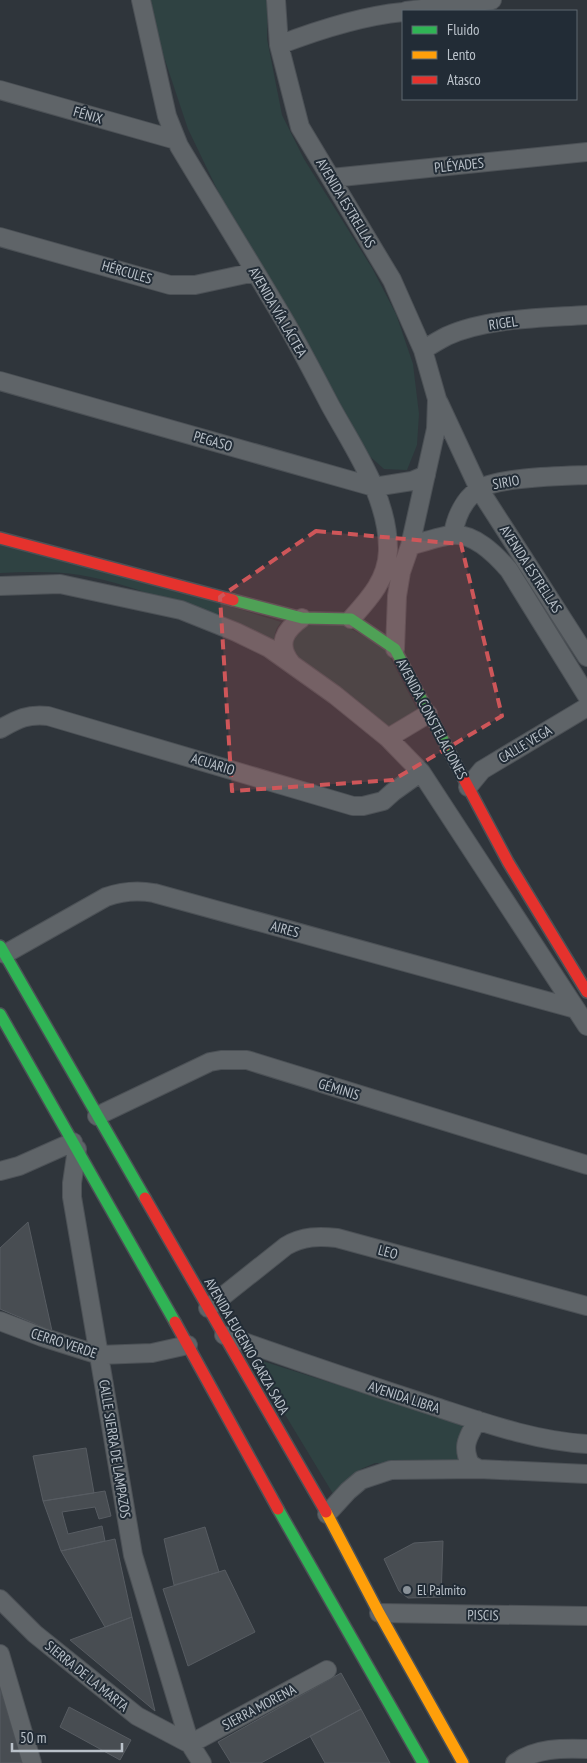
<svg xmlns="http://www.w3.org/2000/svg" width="587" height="1763" viewBox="0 0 587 1763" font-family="'PT Sans Narrow',sans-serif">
	<rect width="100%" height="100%" fill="#2f353b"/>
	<!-- green -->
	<path fill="#2f4242" d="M 151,0 L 268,0 L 267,39 L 282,115 L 304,159 L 372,268 L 396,314 L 413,364 L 419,414 L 417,445 L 407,470 L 384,469 L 365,452 L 229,214 L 188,129 L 158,39 Z
		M 0,536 L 281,622 C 274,631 273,638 276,649 C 213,621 149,587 80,575 C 54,571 27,572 0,573 Z
		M 335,620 L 385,648 L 419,713 L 391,730 L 291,657 L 292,629 Z
		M 256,1359 L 467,1426 L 467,1464 L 375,1463 L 361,1469 L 351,1478 L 335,1497 L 255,1365 Z"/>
	<!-- building -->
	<path fill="#484d52" stroke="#575c62" d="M 28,1222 L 52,1331 L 0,1309 L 0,1248 Z
		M 86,1448 L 94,1493 L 43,1501 L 33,1456 Z
		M 105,1491 L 111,1516 L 99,1519 L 95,1507 L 62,1512 L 68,1534 L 102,1526 L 105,1541 L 61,1551 L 43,1501 Z
		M 205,1527 L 219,1572 L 174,1585 L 164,1539 Z
		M 115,1539 L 132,1617 L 105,1627 L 61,1551 Z
		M 443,1541 L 441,1597 L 408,1598 L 399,1591 L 384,1559 L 414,1543 Z
		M 225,1570 L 255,1632 L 188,1666 L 163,1589 Z
		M 132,1617 L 155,1711 L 70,1640 Z
		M 341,1673 L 361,1709 L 261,1763 L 231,1763 L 218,1742 Z
		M 0,1684 L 23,1763 L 0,1763 Z
		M 69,1707 L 131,1740 L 120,1760 L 60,1727 Z
		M 361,1709 L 390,1763 L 325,1763 L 310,1736 Z"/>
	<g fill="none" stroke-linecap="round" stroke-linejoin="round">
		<defs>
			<path id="street" d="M 141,0 L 167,116 L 179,146 C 215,206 252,265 287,325 C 302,351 316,378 330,405 C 354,449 389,498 388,551 C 387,580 369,599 351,619
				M 276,0 L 279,45 L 300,127 L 392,280 L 423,350 L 437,399 L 436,429 L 410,546 L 401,572 L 397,596 L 395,649
				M 406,11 L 492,0
				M 279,45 C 318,30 361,16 403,12
				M 0,90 L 176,140
				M 331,178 L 587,152
				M 0,237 L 170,285 L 195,285 L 255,272
				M 423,350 C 431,345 439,340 447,336 C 486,318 544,318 587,315
				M 0,381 L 374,487 L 412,481 L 426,475
				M 439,403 L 479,489 L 587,657
				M 453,534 C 456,517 464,499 479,489 C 498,477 563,476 587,475
				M 410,546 C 423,542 438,537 451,535 C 474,532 496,555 509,570 L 587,696
				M 0,586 L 60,584 L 181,610 L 236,632 L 269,648 L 335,695 L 388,738 L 421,772 L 587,1026
				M 291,663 C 276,644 285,630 302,618
				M 0,729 C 18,719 26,714 48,716 L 353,806 L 363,806 L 383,801 L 393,792 L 421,772
				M 388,738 L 428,714
				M 468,787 L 482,770 L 587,707
				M 5,954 L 106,897 C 123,891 137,890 154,893 L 576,1009
				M 97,1116 L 210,1062 L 221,1060 L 247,1060 L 587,1165
				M 77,1149 L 72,1183 L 72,1197 L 133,1555 L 190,1744
				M 0,1171 L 19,1166 L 73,1142
				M 208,1308 L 286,1246 C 303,1236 319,1236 337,1238 L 587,1306
				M 0,1321 L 42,1337 L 99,1355 L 152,1353 L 188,1345
				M 224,1335 C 294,1360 365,1384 436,1407 C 485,1423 535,1441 587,1444
				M 477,1420 C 469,1437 461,1444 470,1464 L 479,1469
				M 327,1514 L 348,1491 L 361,1480 L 391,1470 L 479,1469 L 587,1474
				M 0,1599 L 35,1634 L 137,1716 L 190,1744 L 202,1763
				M 379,1613 L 587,1616
				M 0,1654 L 32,1763
				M 190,1744 L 327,1670
				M 515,1763 C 536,1748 562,1748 587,1749"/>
			<path id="fast" d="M 233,600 L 302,618 L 351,619 L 395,649 L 458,768
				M 0,946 L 145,1198
				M 0,1014 L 175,1322
				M 278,1509 L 423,1763"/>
			<path id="slow" d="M 326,1512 L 379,1613 L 463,1763"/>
			<path id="jam" d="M 0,538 L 233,600
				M 458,768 L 508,862 L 587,992
				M 145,1198 L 326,1512
				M 175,1322 L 278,1509"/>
		</defs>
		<!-- street casing -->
		<use href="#street" stroke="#4c5156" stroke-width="20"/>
		<!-- fast casing -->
		<use href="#fast" stroke="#4c5156" stroke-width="14"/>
		<!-- slow casing -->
		<use href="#slow" stroke="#4c5156" stroke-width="14"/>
		<!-- jam casing -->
		<use href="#jam" stroke="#4c5156" stroke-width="14"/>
		<!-- street -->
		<use href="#street" stroke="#5f6468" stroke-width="18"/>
		<!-- fast -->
		<use href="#fast" stroke="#30b455" stroke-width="11"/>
		<!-- slow -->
		<use href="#slow" stroke="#ff9f0a" stroke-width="11"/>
		<!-- jam -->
		<use href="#jam" stroke="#e5322d" stroke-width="11"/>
	</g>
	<!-- marked area -->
	<path fill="#ce5659" fill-opacity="0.2" stroke="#ce5659" stroke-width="4" stroke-dasharray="10 6" stroke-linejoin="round" d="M 316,531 L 461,544 L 502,716 L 393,780 L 232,791 L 220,597 Z"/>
	<!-- markers -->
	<circle fill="#899198" stroke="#222c36" stroke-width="2" cx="407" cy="1590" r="5"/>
	<g text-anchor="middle" stroke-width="4" stroke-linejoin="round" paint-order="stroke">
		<!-- street labels -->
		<g font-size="14" fill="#bac2ca" stroke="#222c36">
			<text transform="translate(88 115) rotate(16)" y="5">FÉNIX</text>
			<text transform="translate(459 165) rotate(-6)" y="5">PLÉYADES</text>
			<text transform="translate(346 203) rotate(59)" y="5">AVENIDA ESTRELLAS</text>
			<text transform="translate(127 272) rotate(16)" y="5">HÉRCULES</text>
			<text transform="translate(278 312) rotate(60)" y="5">AVENIDA VÍA LÁCTEA</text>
			<text transform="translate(503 323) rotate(-8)" y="5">RIGEL</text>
			<text transform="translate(213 441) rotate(16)" y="5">PEGASO</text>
			<text transform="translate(506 482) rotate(-10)" y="5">SIRIO</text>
			<text transform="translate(531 569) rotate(57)" y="5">AVENIDA ESTRELLAS</text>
			<text transform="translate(432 719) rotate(62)" y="5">AVENIDA CONSTELACIONES</text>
			<text transform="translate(525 744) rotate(-31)" y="5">CALLE VEGA</text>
			<text transform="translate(213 764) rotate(17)" y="5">ACUARIO</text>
			<text transform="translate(285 929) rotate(15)" y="5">AIRES</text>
			<text transform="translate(339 1089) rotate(17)" y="5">GÉMINIS</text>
			<text transform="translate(388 1252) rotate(15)" y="5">LEO</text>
			<text transform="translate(64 1343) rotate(18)" y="5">CERRO VERDE</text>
			<text transform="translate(247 1346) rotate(60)" y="5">AVENIDA EUGENIO GARZA SADA</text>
			<text transform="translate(404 1397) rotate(18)" y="5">AVENIDA LIBRA</text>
			<text transform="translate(115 1449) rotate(81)" y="5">CALLE SIERRA DE LAMPAZOS</text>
			<text transform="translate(483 1615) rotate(1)" y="5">PISCIS</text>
			<text transform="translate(87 1676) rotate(39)" y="5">SIERRA DE LA MARTA</text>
			<text transform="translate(259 1707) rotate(-28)" y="5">SIERRA MORENA</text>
		</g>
		<!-- poi labels -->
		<g font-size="14" fill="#bac2ca" stroke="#222c36" text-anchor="start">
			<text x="417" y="1595">El Palmito</text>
		</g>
	</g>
	<!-- legend -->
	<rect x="402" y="10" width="175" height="90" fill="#222c36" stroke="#5f6871"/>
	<rect x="412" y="26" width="25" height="8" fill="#30b455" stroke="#5f6871"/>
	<text x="447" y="35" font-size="15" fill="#bac2ca">Fluido</text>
	<rect x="412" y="51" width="25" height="8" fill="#ff9f0a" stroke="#5f6871"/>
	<text x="447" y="60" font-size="15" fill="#bac2ca">Lento</text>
	<rect x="412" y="76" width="25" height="8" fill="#e5322d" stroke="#5f6871"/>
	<text x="447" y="85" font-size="15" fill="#bac2ca">Atasco</text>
	<!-- scale -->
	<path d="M12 1743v8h110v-8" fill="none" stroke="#bac2ca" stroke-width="2.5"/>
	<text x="20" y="1743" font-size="15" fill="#bac2ca" stroke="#222c36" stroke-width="4" paint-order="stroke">50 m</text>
</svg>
